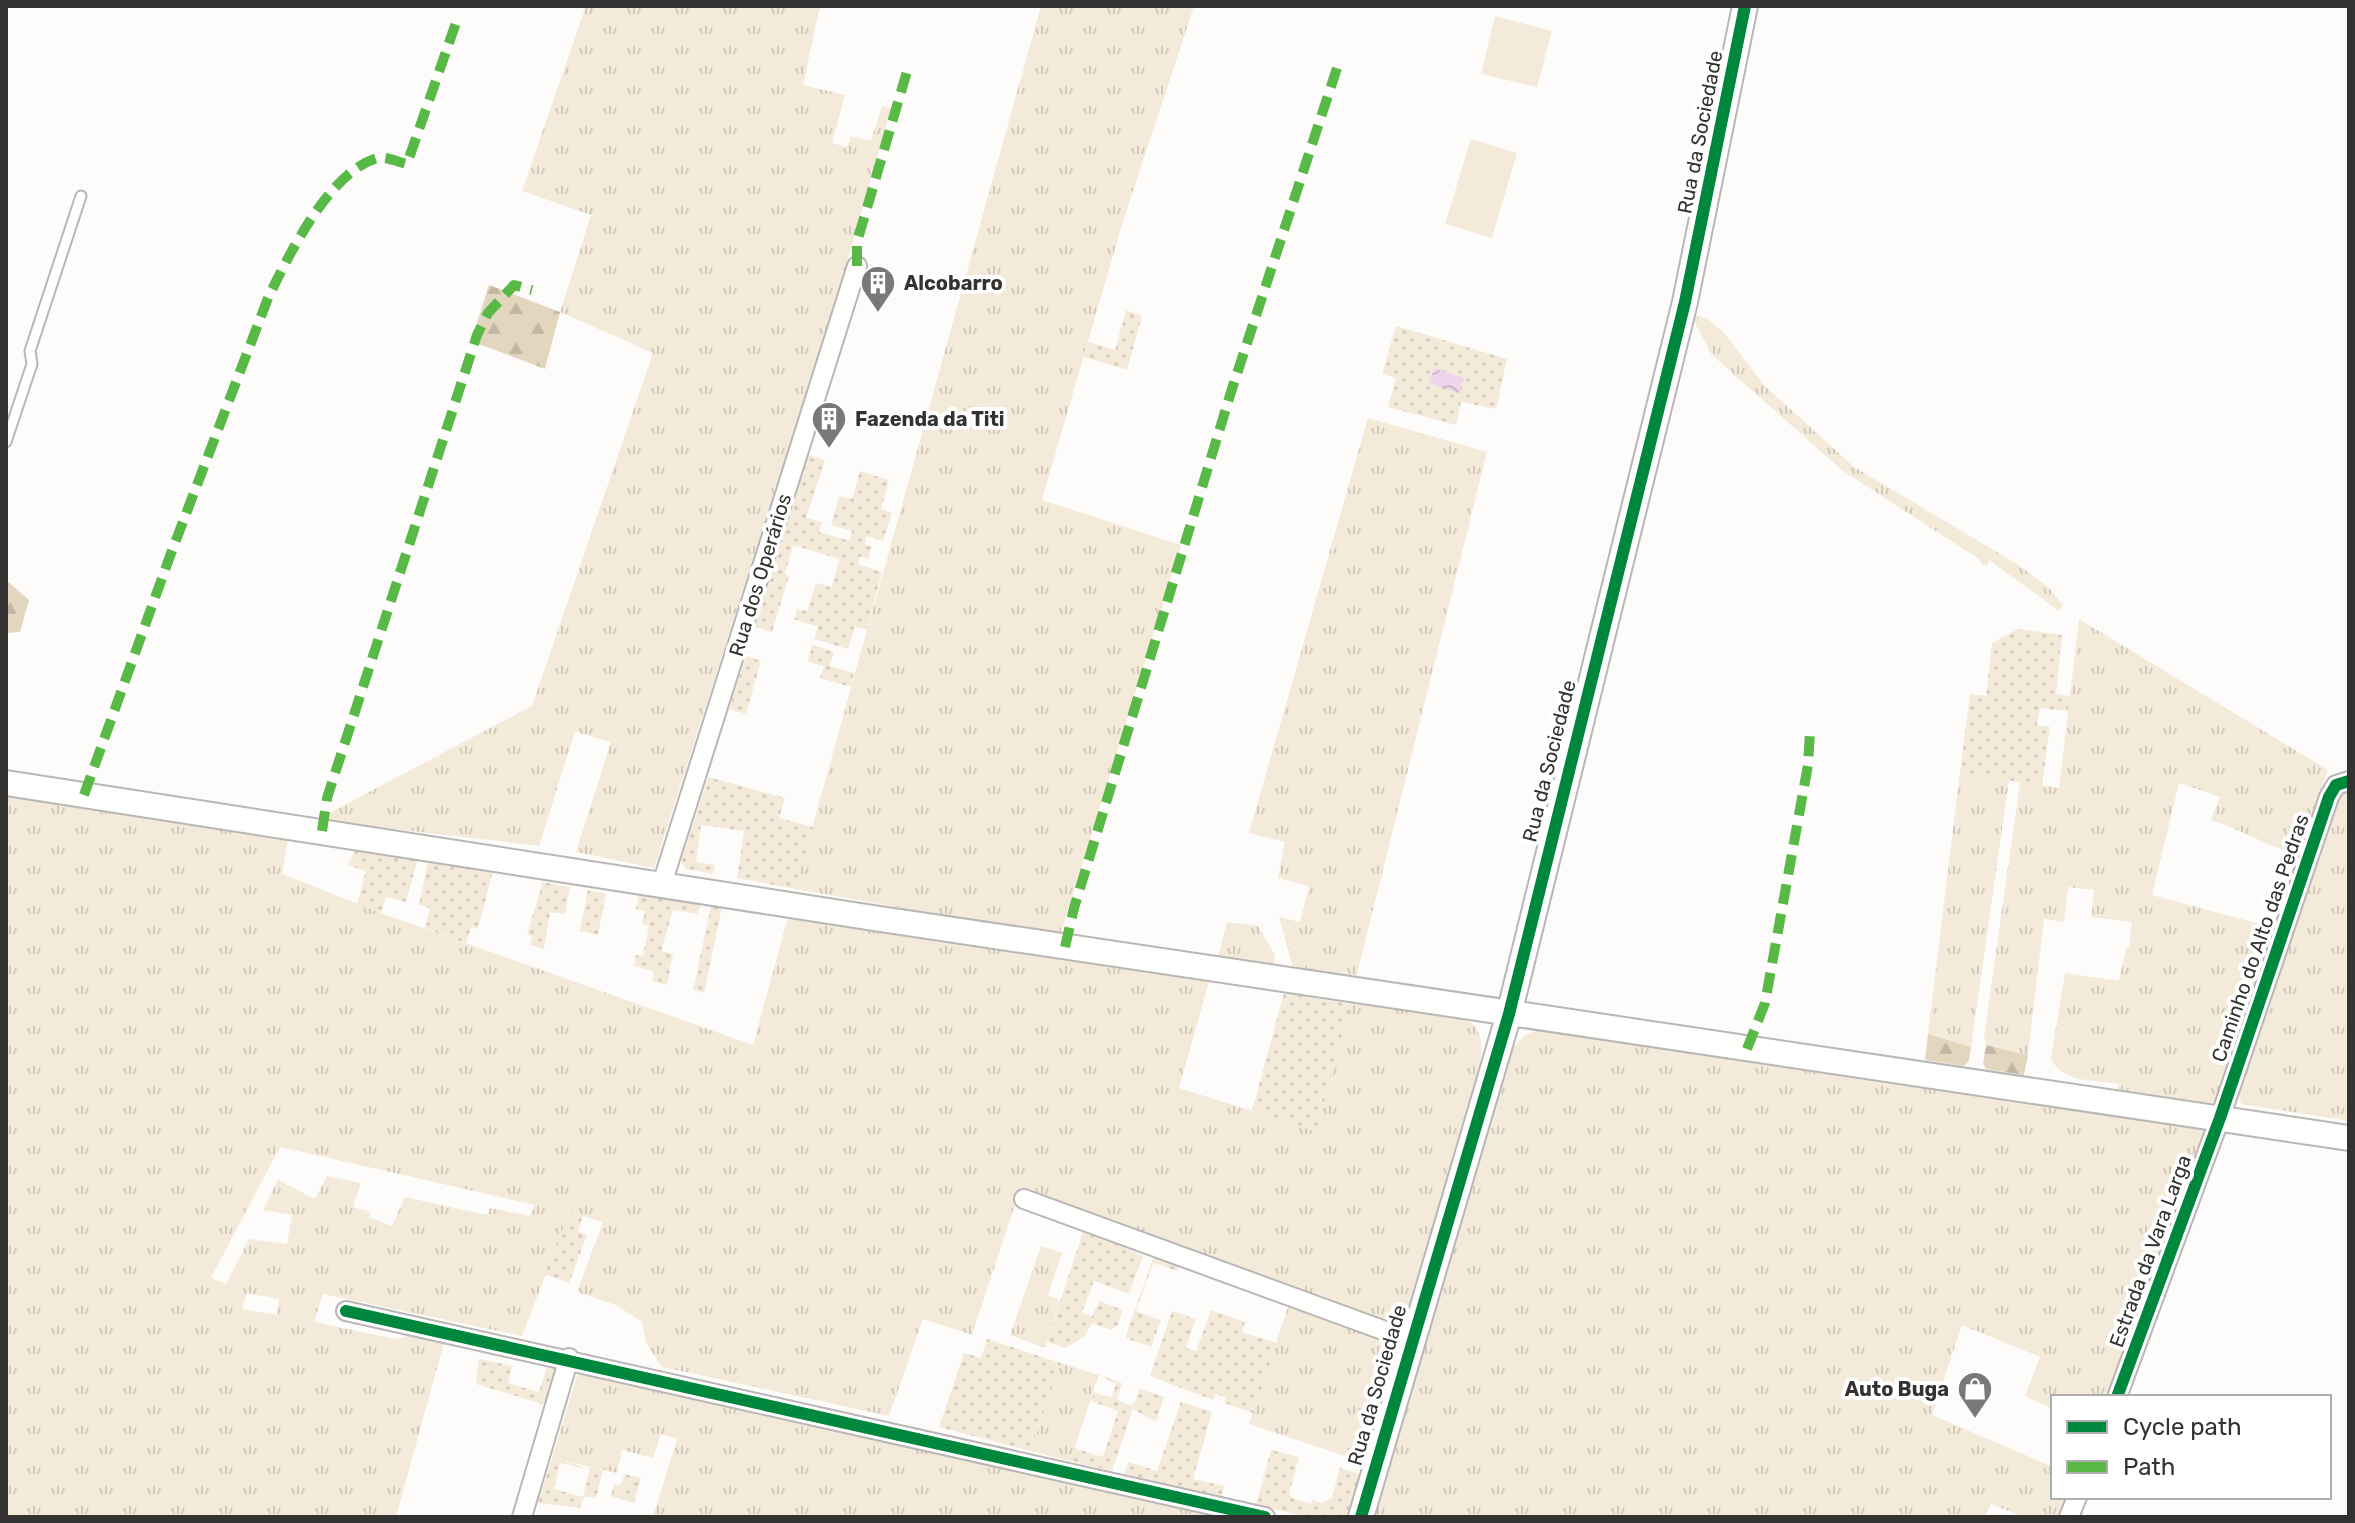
<svg xmlns="http://www.w3.org/2000/svg" width="2355" height="1523" viewBox="0 0 2355 1523" font-family="Rubik,sans-serif">
	<defs>
		<pattern id="grass-tufts" width="24" height="20" patternUnits="userSpaceOnUse" patternTransform="scale(2)"><rect width="24" height="20" fill="#f4ead9"/><path d="M3 7l-1-3M5 7V3M7 7l1-3M15 17l-1-3M17 17v-4M19 17l1-3" fill="none" stroke="#d2c9bb"/></pattern>
		<pattern id="forest-firs" width="22" height="20" patternUnits="userSpaceOnUse" patternTransform="scale(2)"><rect width="22" height="20" fill="#e2d6bf"/><path d="M5 1l3.5 6h-7zM16 11l3.5 6h-7z" fill="#c2b8a5"/></pattern>
		<pattern id="garden-dots" width="8" height="8" patternUnits="userSpaceOnUse" patternTransform="scale(2)"><rect width="8" height="8" fill="#f4ead9"/><path d="M2 2h.1M6 6h.1" fill="none" stroke="#d2c9bb" stroke-width="1.8" stroke-linecap="round"/></pattern>
		<pattern id="water-waves" width="16" height="10" patternUnits="userSpaceOnUse" patternTransform="scale(2)"><rect width="16" height="10" fill="#efd5eb"/><path d="M0 5q4-4 8 0t8 0" fill="none" stroke="#cdb7ca"/></pattern>
	</defs>
	<rect width="100%" height="100%" fill="#fefcfb"/>
	<!-- grass -->
	<path fill="url(#grass-tufts)" fill-rule="evenodd" d="M 586,6 L 820,6 L 803,85 L 845,95 L 832,143 L 847,147 L 851,136 L 871,141 L 882,106 L 891,108 L 841,284 L 654,868 L 576,852 L 611,742 L 575,732 L 539,846 L 316,820 L 532,706 L 653,353 L 560,312 L 591,215 L 522,191 Z
		M 1041,6 L 1194,6 L 1121,228 L 1042,500 L 1181,545 L 1060,936 L 795,889 Z
		M 1689,312 L 1709,320 L 1724,333 L 1765,386 L 1854,467 L 2017,564 L 2049,588 L 2063,605 L 2059,611 L 1989,560 L 1988,566 L 1982,565 L 1979,559 L 1843,471 L 1712,355 Z
		M 1368,418 L 1487,452 L 1356,978 L 1293,968 L 1279,917 L 1300,922 L 1309,886 L 1278,878 L 1285,842 L 1249,833 Z
		M 2079,619 L 2328,770 L 2299,856 C 2268,846 2242,830 2211,820 L 2220,797 L 2179,783 L 2152,895 L 2275,928 L 2218,1098 L 2206,1107 L 2116,1095 L 2118,1084 C 2094,1080 2061,1083 2051,1058 L 2065,973 L 2119,981 L 2126,948 L 2129,948 L 2132,922 L 2091,917 L 2094,890 L 2068,887 L 2064,922 L 2044,919 L 2028,1055 L 1986,1045 L 1984,1037 L 2020,782 L 2059,788 Z
		M 1960,772 L 2009,780 L 1971,1047 L 1928,1034 Z
		M 2349,792 L 2349,1121 L 2241,1104 L 2239,1094 L 2331,807 L 2340,795 Z
		M 6,796 L 289,833 L 282,874 L 381,913 L 753,1045 L 789,913 L 1210,978 L 1179,1088 L 1316,1131 L 1350,1004 L 1357,999 C 1384,1004 1452,1007 1472,1024 C 1484,1035 1482,1050 1480,1065 L 1407,1323 L 1399,1330 L 1020,1190 L 972,1335 L 923,1319 L 889,1416 L 662,1367 L 646,1343 L 642,1322 L 616,1305 L 577,1292 L 603,1222 L 570,1212 L 522,1336 L 323,1294 L 314,1322 L 395,1339 L 421,1333 L 445,1339 L 396,1517 L 6,1517 ZM 280,1147 L 535,1205 L 530,1216 L 490,1208 L 487,1215 L 405,1197 L 392,1226 L 369,1217 L 371,1212 L 353,1207 L 361,1183 L 327,1176 L 315,1199 L 278,1180 L 263,1210 L 292,1215 L 287,1244 L 249,1239 L 226,1284 L 211,1278 ZM 247,1293 L 279,1299 L 277,1315 L 242,1309 Z
		M 1227,922 L 1258,926 L 1275,955 L 1274,965 L 1218,957 Z
		M 1546,1027 L 2038,1105 L 2204,1125 L 2207,1133 L 2109,1397 L 2053,1397 L 2053,1409 L 2025,1396 L 2040,1357 L 1962,1325 L 1932,1415 L 2053,1467 L 2053,1497 L 2071,1497 L 2064,1517 L 2024,1517 L 1991,1504 L 1985,1517 L 1374,1517 L 1511,1049 L 1525,1035 Z
		M 1041,1246 L 1062,1253 L 1048,1295 L 1060,1300 L 1045,1348 L 1010,1335 Z
		M 1290,1301 L 1390,1340 L 1397,1349 L 1363,1462 L 1249,1424 Z
		M 1061,1363 L 1099,1375 L 1070,1461 L 1030,1451 Z
		M 579,1370 L 1215,1517 L 653,1517 L 677,1439 L 661,1434 L 653,1458 L 622,1450 L 617,1473 L 552,1458 Z"/>
	<!-- forest -->
	<path fill="url(#forest-firs)" d="M 489,285 L 560,312 L 545,369 L 471,341 Z
		M 6,580 L 29,600 L 20,632 L 6,633 Z
		M 1928,1034 L 1971,1047 L 1969,1061 L 1964,1066 L 1925,1060 Z
		M 1986,1045 L 2028,1055 L 2024,1075 L 1986,1069 L 1983,1064 Z"/>
	<!-- garden -->
	<path fill="url(#garden-dots)" d="M 1126,310 L 1142,316 L 1127,370 L 1084,357 L 1088,342 L 1115,350 Z
		M 1396,326 L 1507,359 L 1496,409 L 1461,402 L 1456,425 L 1388,407 L 1396,378 L 1382,374 Z
		M 809,455 L 825,460 L 806,518 L 822,522 L 819,532 L 850,541 L 852,531 L 831,525 L 839,496 L 852,499 L 860,471 L 889,480 L 881,509 L 892,513 L 883,541 L 867,536 L 865,544 L 872,547 L 868,559 L 860,556 L 858,564 L 882,572 L 867,629 L 855,627 L 848,649 L 814,639 L 818,627 L 794,619 L 797,609 L 807,611 L 816,583 L 832,587 L 839,559 L 793,545 L 785,574 L 789,576 L 772,632 L 755,627 Z
		M 2018,629 L 2062,635 L 2056,694 L 2070,696 L 2068,711 L 2040,708 L 2037,725 L 2050,727 L 2042,786 L 1960,772 L 1970,694 L 1986,696 L 1992,643 Z
		M 812,644 L 834,652 L 830,666 L 854,673 L 851,687 L 820,678 L 824,667 L 808,661 Z
		M 746,656 L 761,661 L 746,714 L 729,709 Z
		M 708,777 L 785,798 L 779,818 L 813,827 L 795,889 L 737,878 L 744,831 L 701,825 L 696,862 L 715,865 L 713,874 L 686,869 L 681,862 Z
		M 356,849 L 418,858 L 406,902 L 386,897 L 381,913 L 357,904 L 366,871 L 348,865 Z
		M 428,860 L 493,870 L 478,929 L 471,927 L 466,943 L 425,928 L 430,908 L 419,905 Z
		M 543,882 L 570,887 L 565,914 L 550,912 L 544,949 L 530,945 L 532,936 L 527,934 Z
		M 588,890 L 606,894 L 598,935 L 580,931 Z
		M 639,893 L 700,904 L 698,914 L 673,910 L 661,951 L 673,954 L 667,985 L 652,981 L 654,971 L 634,966 L 636,955 L 643,956 L 649,926 L 642,924 L 645,911 L 636,909 Z
		M 711,906 L 722,907 L 704,993 L 693,990 Z
		M 1284,993 L 1350,1004 L 1316,1132 L 1252,1111 Z
		M 569,1212 L 583,1216 L 578,1231 L 587,1235 L 569,1283 L 545,1274 Z
		M 1084,1229 L 1143,1256 L 1129,1294 L 1094,1281 L 1082,1312 L 1092,1317 L 1099,1301 L 1123,1310 L 1117,1326 L 1110,1330 L 1092,1323 L 1084,1337 L 1065,1348 L 1047,1342 Z
		M 1154,1256 L 1179,1265 L 1178,1271 L 1153,1263 L 1136,1311 L 1161,1320 L 1151,1347 L 1125,1338 Z
		M 1211,1310 L 1245,1322 L 1242,1332 L 1276,1343 L 1253,1413 L 1224,1403 L 1226,1397 L 1216,1394 L 1213,1400 L 1150,1376 L 1172,1311 L 1196,1319 L 1186,1348 L 1196,1351 Z
		M 987,1339 L 1061,1363 L 1030,1451 L 939,1427 L 964,1353 L 981,1358 Z
		M 515,1355 L 558,1366 L 546,1405 L 476,1384 L 479,1359 L 512,1366 L 508,1383 L 539,1392 L 547,1367 L 514,1360 Z
		M 1099,1375 L 1122,1383 L 1117,1400 L 1133,1406 L 1140,1389 L 1164,1397 L 1156,1422 L 1133,1409 L 1112,1471 L 1070,1461 L 1074,1448 L 1103,1457 L 1118,1411 L 1091,1401 L 1094,1392 L 1111,1398 L 1116,1384 Z
		M 1181,1402 L 1212,1412 L 1193,1479 L 1224,1486 L 1222,1497 L 1124,1474 L 1129,1462 L 1157,1471 Z
		M 1271,1450 L 1299,1457 L 1289,1494 L 1292,1498 L 1311,1504 L 1312,1500 L 1322,1503 L 1332,1498 L 1340,1468 L 1360,1474 L 1348,1517 L 1308,1517 L 1256,1505 Z
		M 552,1458 L 582,1466 L 582,1468 L 560,1463 L 554,1489 L 583,1497 L 590,1467 L 603,1470 L 596,1498 L 584,1497 L 580,1508 L 538,1503 Z
		M 624,1474 L 641,1478 L 634,1503 L 611,1496 L 614,1484 L 621,1486 Z"/>
	<!-- pitch -->
	<path fill="#f4ead9" d="M 1495,16 L 1552,31 L 1537,87 L 1481,74 Z
		M 1471,139 L 1517,153 L 1492,238 L 1445,224 Z"/>
	<!-- water -->
	<path fill="url(#water-waves)" d="M 1434,368 L 1464,378 L 1459,393 L 1429,383 Z"/>
	<g fill="none" stroke-linecap="round" stroke-linejoin="round">
		<defs>
			<path id="lane" d="M 6,442 L 32,364 L 30,351 L 81,196"/>
			<path id="street" d="M 662,884 L 857,266
				M 1024,1199 L 1410,1340
				M 346,1311 L 1265,1517
				M 2117,1397 L 2220,1118 L 2329,797 L 2336,785 L 2349,781
				M 522,1517 L 569,1358
				M 2069,1517 L 2077,1497"/>
			<path id="secondary" d="M 6,783 L 867,917 L 2349,1138
				M 1361,1517 L 1509,1014 L 1685,302 L 1745,6"/>
		</defs>
		<!-- lane casing -->
		<use href="#lane" stroke="#b8b6b6" stroke-width="13"/>
		<!-- street casing -->
		<use href="#street" stroke="#b8b6b6" stroke-width="22"/>
		<!-- secondary casing -->
		<use href="#secondary" stroke="#b8b6b6" stroke-width="28"/>
		<!-- lane -->
		<use href="#lane" stroke="#fffffe" stroke-width="9"/>
		<!-- street -->
		<use href="#street" stroke="#fffffe" stroke-width="18"/>
		<!-- secondary -->
		<use href="#secondary" stroke="#fffffe" stroke-width="24"/>
		<!-- quiet -->
		<path stroke="#58b947" stroke-width="10" stroke-dasharray="20 10" stroke-linecap="butt" d="M 857,266 L 857,242 L 908,68
			M 84,795 L 170,556 L 268,298 C 289,255 328,173 377,158 C 385,156 398,162 407,164 L 458,17
			M 322,831 L 327,798 L 477,335 L 488,313 L 514,285 L 532,290
			M 1065,947 L 1074,908 L 1231,392 L 1339,62
			M 1747,1049 L 1765,1003 L 1808,765 L 1810,732"/>
		<defs>
			<path id="cycleway" d="M 346,1311 L 1265,1517
				M 2117,1397 L 2220,1118 L 2329,797 L 2336,785 L 2349,781
				M 1361,1517 L 1509,1014 L 1685,302 L 1745,6"/>
		</defs>
		<!-- cycleway casing -->
		<use href="#cycleway" stroke="#fff" stroke-width="17"/>
		<!-- cycleway -->
		<use href="#cycleway" stroke="#00873e" stroke-width="12"/>
	</g>
	<!-- icons -->
	<defs>
		<symbol id="building-pin" viewBox="-11 -11 22 30"><path d="M0 17L-7.5 6A9.5 9.5 0 1 1 7.5 6Z" fill="#7a7978" stroke="#fff"/><path d="M-4-6H4V6H1V3H-1V6H-4ZM-2.5-4.3h1.7v1.8h-1.7ZM.8-4.3h1.7v1.8H.8ZM-2.5-1h1.7V.8h-1.7ZM.8-1h1.7V.8H.8Z" fill="#fff"/></symbol>
		<symbol id="shop-pin" viewBox="-11 -11 22 30"><path d="M0 17L-7.5 6A9.5 9.5 0 1 1 7.5 6Z" fill="#7a7978" stroke="#fff"/><path d="M-5-2.5h2.3a2.7 3.5 0 0 1 5.4 0H5L5.5 6h-11ZM-1.5-2.5h3a1.5 2.3 0 0 0-3 0Z" fill="#fff"/></symbol>
	</defs>
	<g fill-rule="evenodd">
		<use href="#building-pin" x="858" y="263" width="40" height="54"/>
		<use href="#building-pin" x="809" y="399" width="40" height="54"/>
		<use href="#shop-pin" x="1955" y="1369" width="40" height="54"/>
	</g>
	<g text-anchor="middle" stroke-width="8" stroke-linejoin="round" paint-order="stroke">
		<!-- street labels -->
		<g font-size="20" fill="#333231" stroke="#fff">
			<text transform="translate(1700 132) rotate(-79)" y="7">Rua da Sociedade</text>
			<text transform="translate(760 575) rotate(-73)" y="7">Rua dos Operários</text>
			<text transform="translate(1549 761) rotate(-76)" y="7">Rua da Sociedade</text>
			<text transform="translate(2260 938) rotate(-71)" y="7">Caminho do Alto das Pedras</text>
			<text transform="translate(2150 1251) rotate(-70)" y="7">Estrada da Vara Larga</text>
			<text transform="translate(1377 1385) rotate(-74)" y="7">Rua da Sociedade</text>
		</g>
		<!-- poi labels -->
		<g font-size="20" font-weight="bold" fill="#333231" stroke="#fff" text-anchor="start">
			<text x="904" y="290">Alcobarro</text>
			<text x="855" y="426">Fazenda da Titi</text>
			<text x="1949" y="1396" text-anchor="end">Auto Buga</text>
		</g>
	</g>
	<!-- border -->
	<rect width="2355" height="1523" fill="none" stroke="#333231" stroke-width="16"/>
	<!-- legend -->
	<rect x="2051" y="1395" width="280" height="104" fill="#ffffff" stroke="#adadad" stroke-width="2"/>
	<rect x="2067" y="1421" width="40" height="12" fill="#00873e" stroke="#adadad" stroke-width="2"/>
	<text x="2123" y="1435" font-size="24" fill="#333231">Cycle path</text>
	<rect x="2067" y="1461" width="40" height="12" fill="#58b947" stroke="#adadad" stroke-width="2"/>
	<text x="2123" y="1475" font-size="24" fill="#333231">Path</text>
</svg>
